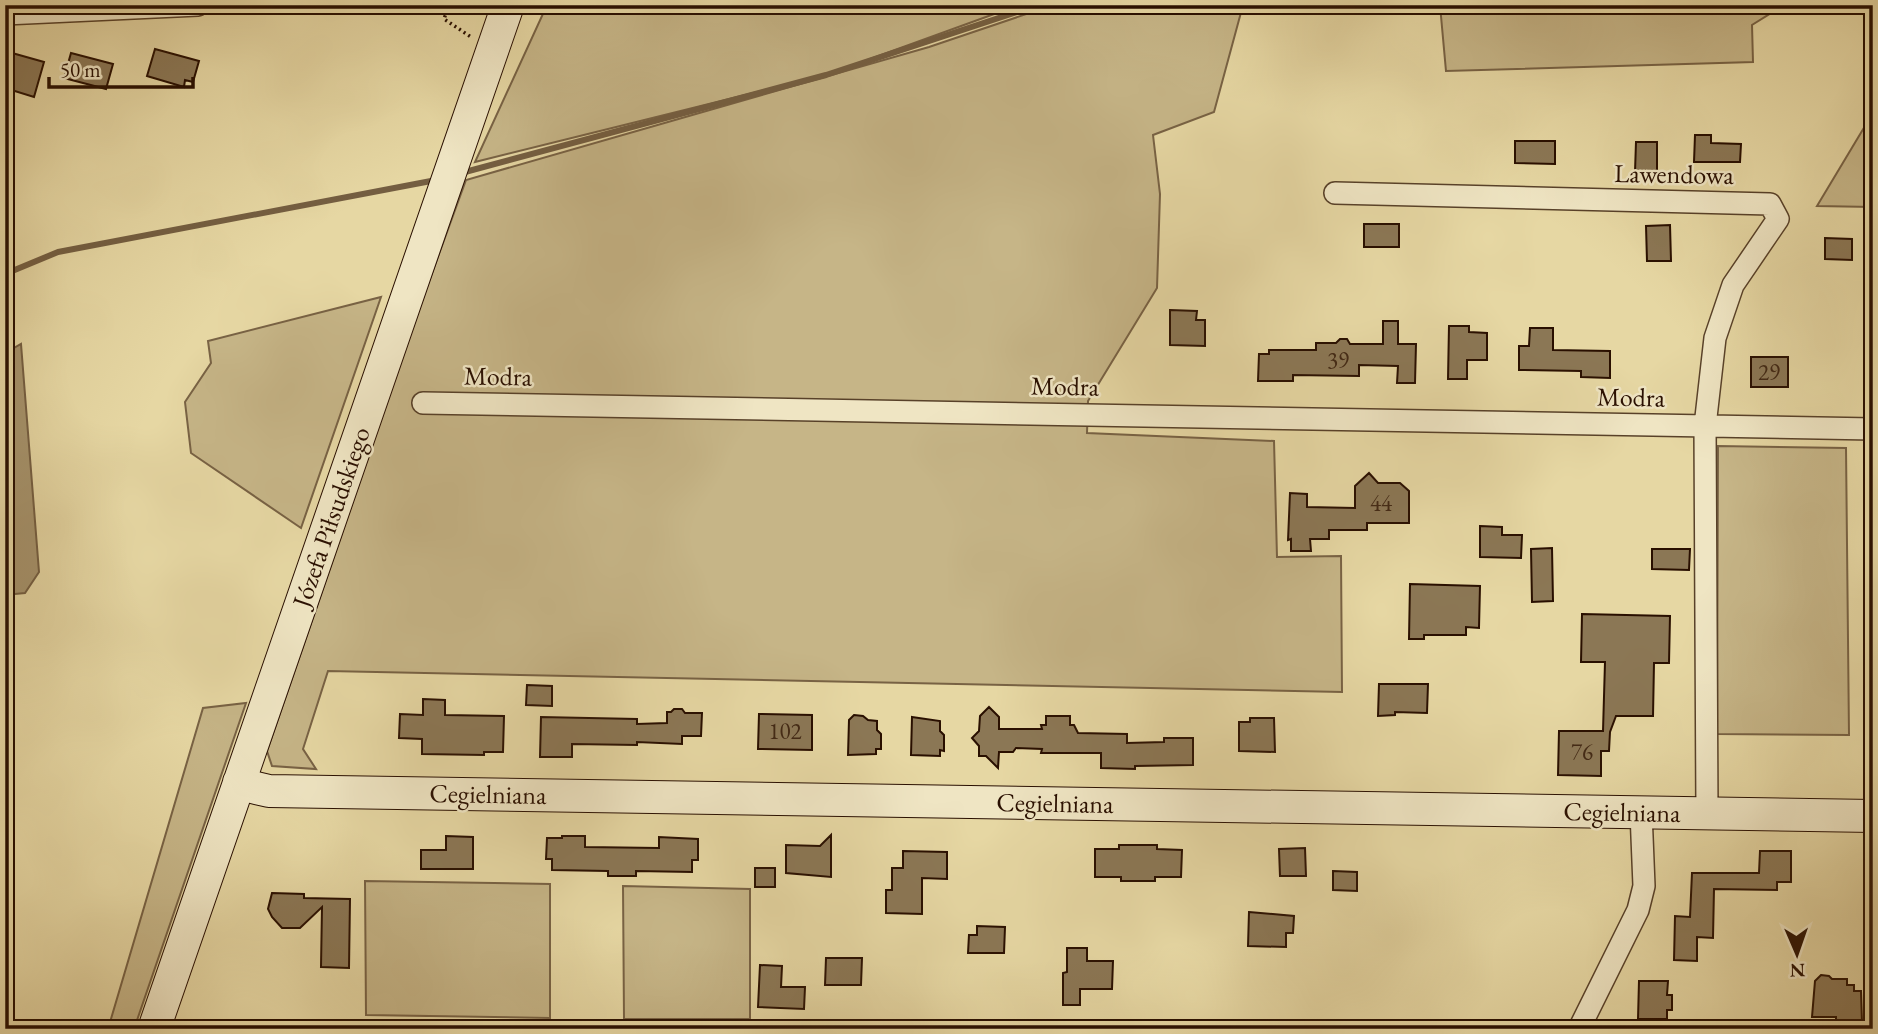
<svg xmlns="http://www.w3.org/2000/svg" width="1878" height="1034" viewBox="0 0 1878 1034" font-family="'EB Garamond',serif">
	<rect width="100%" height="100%" fill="#e6d7a3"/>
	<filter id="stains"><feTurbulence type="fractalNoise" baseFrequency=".00286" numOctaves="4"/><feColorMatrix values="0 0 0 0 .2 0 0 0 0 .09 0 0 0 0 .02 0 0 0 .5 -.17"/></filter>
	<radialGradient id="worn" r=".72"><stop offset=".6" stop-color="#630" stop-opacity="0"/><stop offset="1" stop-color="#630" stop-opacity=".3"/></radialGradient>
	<!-- green -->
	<path fill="#c6b587" stroke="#786244" stroke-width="2" d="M 547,5 L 1019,5 L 826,75 L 475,162 Z
		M 1053,5 L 1243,5 L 1214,112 L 1153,135 L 1160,194 L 1157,288 L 1088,401 L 1087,433 L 1274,441 L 1277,557 L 1341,556 L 1342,692 L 328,671 L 303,749 L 316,769 L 272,766 L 267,751 L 420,306 L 466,180 L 929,47 Z
		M 1440,5 L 1784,5 L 1752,25 L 1753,62 L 1446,71 Z
		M 1865,126 L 1873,126 L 1873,207 L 1817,206 Z
		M 381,297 L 301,528 L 191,453 L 185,402 L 211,363 L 208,341 Z
		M 1718,446 L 1846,448 L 1849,735 L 1717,734 Z
		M 246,703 L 134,1029 L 108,1029 L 203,708 Z
		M 365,881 L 550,884 L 550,1018 L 366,1015 Z
		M 623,886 L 750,889 L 750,1019 L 624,1019 Z"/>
	<!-- water -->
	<path fill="#a6936c" stroke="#745e41" stroke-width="2" d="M 21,344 L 39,572 L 25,593 L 5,595 L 5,353 Z"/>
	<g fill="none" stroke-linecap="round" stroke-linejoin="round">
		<!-- stream -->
		<path stroke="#745e41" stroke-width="6" d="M 465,172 L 826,75 L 1038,5
			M 5,274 L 58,252 L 431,181"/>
	</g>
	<!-- building -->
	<path fill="#8b7755" stroke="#290f00" stroke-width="2" d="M 155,49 L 199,61 L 193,82 L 185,80 L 184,87 L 147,76 Z
		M 5,51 L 44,62 L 34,97 L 5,88 Z
		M 71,53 L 113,64 L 106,89 L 64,78 Z
		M 1695,135 L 1711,135 L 1711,143 L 1741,144 L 1740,162 L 1694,162 Z
		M 1515,141 L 1555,141 L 1555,164 L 1515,163 Z
		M 1636,142 L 1657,142 L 1657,172 L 1635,172 Z
		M 1364,224 L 1399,224 L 1399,247 L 1364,247 Z
		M 1670,225 L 1671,261 L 1647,261 L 1646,226 Z
		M 1825,238 L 1852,239 L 1852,260 L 1825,259 Z
		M 1170,310 L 1197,311 L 1196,320 L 1205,320 L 1205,346 L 1170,345 Z
		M 1383,321 L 1398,321 L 1398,344 L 1416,344 L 1415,383 L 1397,383 L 1398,366 L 1359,365 L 1359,376 L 1293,375 L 1293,381 L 1258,381 L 1259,354 L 1269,354 L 1269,350 L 1316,350 L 1316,343 L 1336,343 L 1340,339 L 1347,339 L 1350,344 L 1383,344 Z
		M 1449,326 L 1469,326 L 1469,332 L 1487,333 L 1487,360 L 1467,360 L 1467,379 L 1448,379 Z
		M 1530,328 L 1553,328 L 1553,350 L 1610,351 L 1610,378 L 1581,377 L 1581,371 L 1519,370 L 1519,346 L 1529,346 Z
		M 1751,357 L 1788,357 L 1788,387 L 1751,387 Z
		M 1369,473 L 1378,483 L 1400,483 L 1409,491 L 1409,523 L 1367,523 L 1367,530 L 1329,530 L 1329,539 L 1310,539 L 1311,551 L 1291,551 L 1291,539 L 1288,540 L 1290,493 L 1307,494 L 1307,507 L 1355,508 L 1355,486 Z
		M 1480,526 L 1502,527 L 1502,535 L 1522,535 L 1521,558 L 1480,557 Z
		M 1552,548 L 1553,601 L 1532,602 L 1531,549 Z
		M 1652,549 L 1690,549 L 1689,570 L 1652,569 Z
		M 1410,584 L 1480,586 L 1479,628 L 1466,627 L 1466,635 L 1424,635 L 1424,639 L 1409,639 Z
		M 1582,614 L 1670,616 L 1669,663 L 1654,663 L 1653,716 L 1616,716 L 1610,732 L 1609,751 L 1601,751 L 1601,776 L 1558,775 L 1559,731 L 1603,731 L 1605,662 L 1581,662 Z
		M 1379,684 L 1428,684 L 1427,713 L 1395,712 L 1395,715 L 1378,716 Z
		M 527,685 L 552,686 L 552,706 L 526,705 Z
		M 423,699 L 445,700 L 445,715 L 504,716 L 503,752 L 484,752 L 484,755 L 422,754 L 422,739 L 399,738 L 400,714 L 423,715 Z
		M 989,707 L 999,717 L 999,729 L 1042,729 L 1041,725 L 1046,725 L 1046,716 L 1070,716 L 1070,725 L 1074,725 L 1078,733 L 1127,734 L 1127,743 L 1164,742 L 1164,738 L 1193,738 L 1193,765 L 1135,766 L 1135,769 L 1101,768 L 1101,753 L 1041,753 L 1042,749 L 1016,748 L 1013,752 L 999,752 L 998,768 L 986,756 L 979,756 L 979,746 L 972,738 L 979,731 L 980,716 Z
		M 674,709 L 682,709 L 685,713 L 702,713 L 701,736 L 682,736 L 682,744 L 637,742 L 637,745 L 572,744 L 572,757 L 540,757 L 541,717 L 637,719 L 637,724 L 667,723 L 667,712 L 671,712 Z
		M 759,714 L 812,715 L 812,750 L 758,749 Z
		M 854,715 L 863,716 L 868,720 L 877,721 L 877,730 L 881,734 L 881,749 L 876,749 L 876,754 L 848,755 L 849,720 Z
		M 912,717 L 940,721 L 940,731 L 944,735 L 944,751 L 940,750 L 940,756 L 911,755 Z
		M 1250,718 L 1274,718 L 1275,752 L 1239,751 L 1239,722 L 1250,722 Z
		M 831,835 L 831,877 L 786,873 L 786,845 L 820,846 Z
		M 446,836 L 473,837 L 473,869 L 421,869 L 421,850 L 446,850 Z
		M 562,836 L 585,836 L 585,847 L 659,848 L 659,837 L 698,839 L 698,860 L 692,860 L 692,872 L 636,871 L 636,876 L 608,876 L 608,871 L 552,870 L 552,859 L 546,859 L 547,838 L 562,838 Z
		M 1119,845 L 1157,845 L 1157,849 L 1182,850 L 1181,877 L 1155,877 L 1155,881 L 1121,881 L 1121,877 L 1095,877 L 1095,849 L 1119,849 Z
		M 1305,848 L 1306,876 L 1280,876 L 1279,849 Z
		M 903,851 L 947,852 L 947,879 L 922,878 L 922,914 L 886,913 L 886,890 L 892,890 L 892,868 L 903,868 Z
		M 1760,851 L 1791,851 L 1791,882 L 1777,882 L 1777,890 L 1714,889 L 1713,938 L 1697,937 L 1697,961 L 1674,960 L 1675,916 L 1690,917 L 1692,873 L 1759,873 Z
		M 755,868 L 775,868 L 775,887 L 755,887 Z
		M 1333,871 L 1357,872 L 1357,891 L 1333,890 Z
		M 272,893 L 304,894 L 304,898 L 350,899 L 349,968 L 321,967 L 322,907 L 300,928 L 282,928 L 272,917 L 268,909 Z
		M 1249,912 L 1294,916 L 1293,933 L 1286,933 L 1286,947 L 1248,946 Z
		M 977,926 L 1005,927 L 1004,953 L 968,953 L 969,935 L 977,935 Z
		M 1067,948 L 1087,948 L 1087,961 L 1113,961 L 1112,989 L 1080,989 L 1080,1005 L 1063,1005 L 1063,973 L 1067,972 Z
		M 826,958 L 862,958 L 861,985 L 825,985 Z
		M 760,965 L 782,966 L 781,987 L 805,987 L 804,1009 L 758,1007 Z
		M 1821,975 L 1829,976 L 1832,979 L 1847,979 L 1847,985 L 1854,985 L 1854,991 L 1861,991 L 1862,1022 L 1836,1022 L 1836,1017 L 1812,1017 L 1815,981 Z
		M 1639,981 L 1668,981 L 1667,995 L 1672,995 L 1672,1010 L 1667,1010 L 1667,1019 L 1638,1019 Z"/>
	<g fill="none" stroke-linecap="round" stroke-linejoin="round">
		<defs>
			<path id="street" d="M 5,14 L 198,5
				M 1335,193 L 1770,204 L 1778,219 L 1733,285 L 1715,338 L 1705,426 L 1707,813
				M 423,403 L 1873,429
				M 1579,1029 L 1638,910 L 1644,886 L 1641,812"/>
			<path id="secondary" d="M 239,782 L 252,787 L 269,791 L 1873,816
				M 154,1029 L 508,5"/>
		</defs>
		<!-- street casing -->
		<use href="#street" stroke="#584129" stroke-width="24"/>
		<!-- secondary casing -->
		<use href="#secondary" stroke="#290f00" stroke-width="34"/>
		<!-- path -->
		<path stroke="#290f00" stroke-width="3.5" stroke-dasharray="2 3.5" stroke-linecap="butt" d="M 449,5 L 444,19 L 471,37"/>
		<!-- street -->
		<use href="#street" stroke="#efe5c3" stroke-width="21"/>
		<!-- secondary -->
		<use href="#secondary" stroke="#efe5c3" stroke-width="32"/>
	</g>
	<g text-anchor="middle" stroke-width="5" stroke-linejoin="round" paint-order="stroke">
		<!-- number labels -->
		<g font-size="23" fill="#422915">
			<text x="1338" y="368">39</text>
			<text x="1769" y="380">29</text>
			<text x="1381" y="511">44</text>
			<text x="785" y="739">102</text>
			<text x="1582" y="760">76</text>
		</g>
		<!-- street labels -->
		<g font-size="26" fill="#290f00" stroke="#efe5c3">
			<text transform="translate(1674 174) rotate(1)" y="9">Lawendowa</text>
			<text transform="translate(498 376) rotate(1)" y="9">Modra</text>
			<text transform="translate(1065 386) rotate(1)" y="9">Modra</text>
			<text transform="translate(1631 397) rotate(1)" y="9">Modra</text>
			<text transform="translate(331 517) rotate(-71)" y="9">Józefa Piłsudskiego</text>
			<text transform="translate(488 794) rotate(1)" y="9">Cegielniana</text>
			<text transform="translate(1055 803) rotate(1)" y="9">Cegielniana</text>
			<text transform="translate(1622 812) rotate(1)" y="9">Cegielniana</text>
		</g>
	</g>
	<!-- margin -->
	<rect width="1878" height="1034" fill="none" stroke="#e6d7a3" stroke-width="28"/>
	<rect x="7" y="7" width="1864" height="1020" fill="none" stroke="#290f00" stroke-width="3.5"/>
	<rect x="14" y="14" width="1850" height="1006" fill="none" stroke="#290f00" stroke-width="2"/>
	<!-- north arrow -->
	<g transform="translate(1797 954) rotate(178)" stroke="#efe5c3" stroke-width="5" paint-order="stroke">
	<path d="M0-5L12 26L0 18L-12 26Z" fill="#290f00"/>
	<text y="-10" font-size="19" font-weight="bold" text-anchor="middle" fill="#290f00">N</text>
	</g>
	<!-- scale -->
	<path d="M49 77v10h144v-10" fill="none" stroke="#290f00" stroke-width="3.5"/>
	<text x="60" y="77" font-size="21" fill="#290f00" stroke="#efe5c3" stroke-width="5" paint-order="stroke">50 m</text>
	<rect width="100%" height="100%" filter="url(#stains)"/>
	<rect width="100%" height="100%" fill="url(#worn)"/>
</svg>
